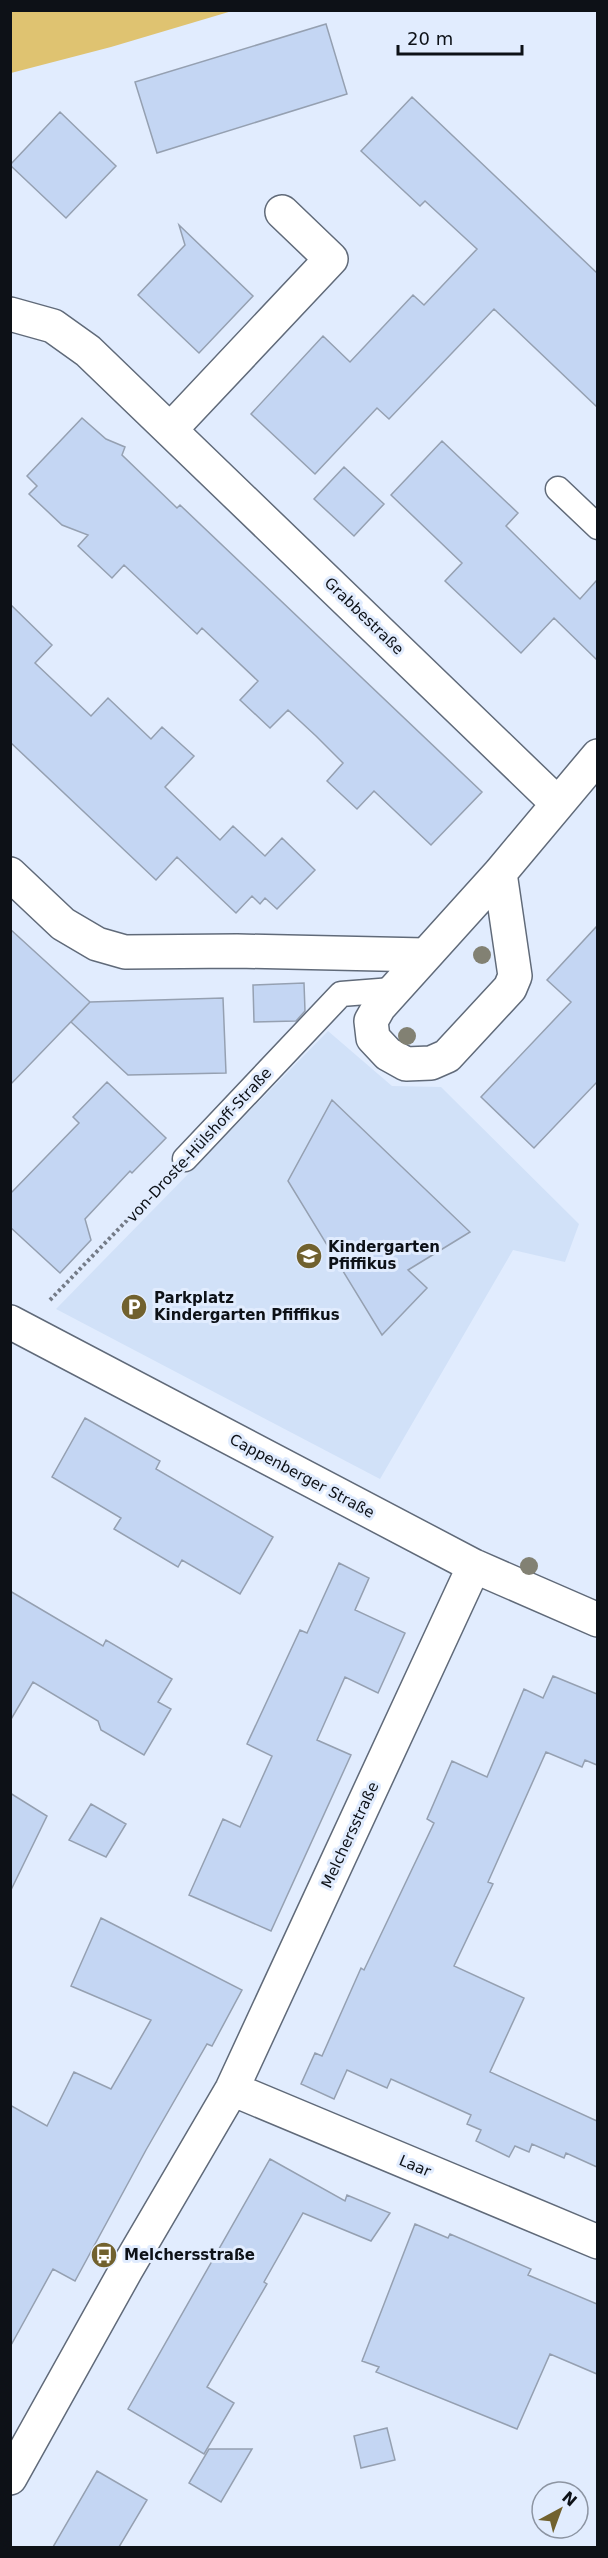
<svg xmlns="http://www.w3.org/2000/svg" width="608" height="2558" viewBox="0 0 608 2558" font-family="'DejaVu Sans',sans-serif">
	<rect width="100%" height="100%" fill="#e1ecfe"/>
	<!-- built -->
	<path fill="#d1e1f8" d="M 328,1031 L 392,1086 L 441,1087 L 579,1224 L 565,1262 L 513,1250 L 380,1479 L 56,1309 Z"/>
	<!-- green -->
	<path fill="#dfc371" d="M 11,10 L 232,10 L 232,11 L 111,47 L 11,73 Z"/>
	<!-- building -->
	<path fill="#c4d6f3" stroke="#95a0b1" stroke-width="1.5" d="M 326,24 L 347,94 L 157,153 L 135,82 Z
		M 412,97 L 597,273 L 597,407 L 494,309 L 389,419 L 377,408 L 315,474 L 251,414 L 323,336 L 350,362 L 413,295 L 424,305 L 477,249 L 425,201 L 420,206 L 361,151 Z
		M 60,112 L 116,166 L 66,218 L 10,165 Z
		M 179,225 L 253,296 L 199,353 L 138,295 L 185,245 Z
		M 82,418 L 106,439 L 125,447 L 122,455 L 177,508 L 180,505 L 482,792 L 431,845 L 374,791 L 357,809 L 327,781 L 343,763 L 316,736 L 288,710 L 270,728 L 240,700 L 258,681 L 202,628 L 197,634 L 124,565 L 112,578 L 78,546 L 88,535 L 62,525 L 29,494 L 37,486 L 27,476 Z
		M 442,441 L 518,513 L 506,526 L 580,599 L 597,580 L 597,660 L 554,618 L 521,653 L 445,581 L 462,563 L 391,495 Z
		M 344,467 L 384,504 L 354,536 L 314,499 Z
		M 10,604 L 52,645 L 35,663 L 91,716 L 108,698 L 151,739 L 162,727 L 194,756 L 165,787 L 220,840 L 233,826 L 265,856 L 282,838 L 315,870 L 277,909 L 265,898 L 260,904 L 252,896 L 236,913 L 177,857 L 156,880 L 10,742 Z
		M 597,926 L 597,1082 L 534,1148 L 481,1097 L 571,1002 L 547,980 Z
		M 10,929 L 90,1002 L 10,1085 Z
		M 304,983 L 305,1011 L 296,1021 L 254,1022 L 253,985 Z
		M 223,998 L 226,1073 L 128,1075 L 71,1022 L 90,1002 Z
		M 107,1082 L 166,1138 L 132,1173 L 130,1171 L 85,1219 L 91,1240 L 60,1273 L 10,1227 L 10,1194 L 79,1123 L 73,1117 Z
		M 332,1100 L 470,1232 L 408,1270 L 427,1288 L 382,1335 L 288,1181 Z
		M 85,1418 L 160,1461 L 156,1469 L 273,1537 L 240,1594 L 182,1560 L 178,1567 L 114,1529 L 121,1518 L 52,1477 Z
		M 339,1563 L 369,1578 L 355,1610 L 405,1633 L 378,1693 L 345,1677 L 317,1740 L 351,1755 L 271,1931 L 189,1895 L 223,1819 L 240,1827 L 272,1756 L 247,1744 L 300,1630 L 307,1633 Z
		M 10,1591 L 103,1646 L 106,1640 L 172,1679 L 158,1702 L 171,1709 L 144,1755 L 101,1730 L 98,1721 L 33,1682 L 10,1721 Z
		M 553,1676 L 597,1694 L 597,1765 L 585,1760 L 582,1767 L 546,1752 L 488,1882 L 493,1884 L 454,1966 L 524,1998 L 490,2072 L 597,2121 L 597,2167 L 566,2153 L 564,2158 L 532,2144 L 529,2152 L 515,2146 L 509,2157 L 476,2141 L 481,2130 L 467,2124 L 471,2115 L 391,2079 L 387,2088 L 347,2070 L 334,2099 L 301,2084 L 315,2053 L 322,2056 L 361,1968 L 364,1970 L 434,1823 L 427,1819 L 452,1761 L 487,1777 L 524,1689 L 543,1698 Z
		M 10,1793 L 47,1816 L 10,1892 Z
		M 91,1804 L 126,1824 L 106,1857 L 69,1840 Z
		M 101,1918 L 242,1990 L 212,2046 L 207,2044 L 146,2150 L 75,2281 L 53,2269 L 10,2347 L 10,2105 L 47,2126 L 74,2072 L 111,2089 L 151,2020 L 71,1986 Z
		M 270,2159 L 345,2201 L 347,2195 L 390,2213 L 371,2241 L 303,2213 L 264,2282 L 267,2284 L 207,2387 L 234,2403 L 204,2454 L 128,2409 Z
		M 415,2224 L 448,2238 L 450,2234 L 531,2269 L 528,2275 L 597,2304 L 597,2374 L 550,2354 L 517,2429 L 376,2372 L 379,2367 L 362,2361 Z
		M 387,2428 L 395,2460 L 361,2468 L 354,2436 Z
		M 209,2449 L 252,2449 L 221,2502 L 189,2483 Z
		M 97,2471 L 147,2500 L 119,2547 L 53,2547 Z"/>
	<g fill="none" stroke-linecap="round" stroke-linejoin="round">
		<defs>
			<path id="lane" d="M 558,489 L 598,527
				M 185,1159 L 341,994 L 392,990"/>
			<path id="street" d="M 10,314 L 53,326 L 88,351 L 557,803
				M 170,430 L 331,259 L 282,212
				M 500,873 L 515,976 L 510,988 L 447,1056 L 431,1063 L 406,1064 L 388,1054 L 373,1038 L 371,1021 L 379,1007 L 500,873 L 598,756
				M 10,874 L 63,924 L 97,944 L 125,952 L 237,951 L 425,955
				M 10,1322 L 474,1566 L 598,1620
				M 232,2089 L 598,2242
				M 10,2478 L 126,2270 L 232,2089 L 474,1566"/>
		</defs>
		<!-- lane casing -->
		<use href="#lane" stroke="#606a79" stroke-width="27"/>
		<!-- street casing -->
		<use href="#street" stroke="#606a79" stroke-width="36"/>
		<!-- path -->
		<path stroke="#747b87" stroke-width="4" stroke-dasharray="3 3" stroke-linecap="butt" d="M 50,1300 L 164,1182"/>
		<!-- lane -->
		<use href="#lane" stroke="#fff" stroke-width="24"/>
		<!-- street -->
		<use href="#street" stroke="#fff" stroke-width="33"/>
	</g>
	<!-- trees -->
	<g fill="#828173">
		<circle cx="482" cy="955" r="9"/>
		<circle cx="407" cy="1036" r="9"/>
		<circle cx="529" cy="1566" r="9"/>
	</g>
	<!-- icons -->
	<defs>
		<symbol id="school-disc" viewBox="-11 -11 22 22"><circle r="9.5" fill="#71612e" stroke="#e1ecfe"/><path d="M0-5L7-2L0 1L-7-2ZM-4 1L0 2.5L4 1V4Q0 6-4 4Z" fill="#fff"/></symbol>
		<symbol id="parking-disc" viewBox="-11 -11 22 22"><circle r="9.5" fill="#71612e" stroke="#e1ecfe"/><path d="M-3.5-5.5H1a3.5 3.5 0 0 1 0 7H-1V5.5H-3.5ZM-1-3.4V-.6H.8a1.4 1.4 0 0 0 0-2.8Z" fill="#fff"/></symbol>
		<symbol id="bus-disc" viewBox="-11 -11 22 22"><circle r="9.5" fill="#71612e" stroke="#e1ecfe"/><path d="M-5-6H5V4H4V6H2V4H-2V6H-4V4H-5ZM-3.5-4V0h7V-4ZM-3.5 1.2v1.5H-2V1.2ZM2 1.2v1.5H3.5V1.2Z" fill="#fff"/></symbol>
	</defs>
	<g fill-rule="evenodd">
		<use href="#school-disc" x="294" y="1241" width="30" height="30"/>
		<use href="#parking-disc" x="119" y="1292" width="30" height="30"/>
		<use href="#bus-disc" x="89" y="2240" width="30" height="30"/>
	</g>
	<g text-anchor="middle" stroke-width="6" stroke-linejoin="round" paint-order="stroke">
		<!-- street labels -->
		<g font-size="15" fill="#0d1117" stroke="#e1ecfe">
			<text transform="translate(364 616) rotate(44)" y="5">Grabbestraße</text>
			<text transform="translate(199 1145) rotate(-47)" y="5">von-Droste-Hülshoff-Straße</text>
			<text transform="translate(302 1476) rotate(28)" y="5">Cappenberger Straße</text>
			<text transform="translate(350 1835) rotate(-65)" y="5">Melchersstraße</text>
			<text transform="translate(415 2166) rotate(23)" y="5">Laar</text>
		</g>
		<!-- poi labels -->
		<g font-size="15" font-weight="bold" fill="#0d1117" stroke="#e1ecfe" text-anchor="start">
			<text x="328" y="1252">Kindergarten<tspan x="328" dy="17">Pfiffikus</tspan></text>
			<text x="154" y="1303">Parkplatz<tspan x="154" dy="17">Kindergarten Pfiffikus</tspan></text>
			<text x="124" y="2260">Melchersstraße</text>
		</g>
	</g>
	<!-- border -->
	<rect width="608" height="2558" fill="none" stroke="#0d1117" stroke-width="24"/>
	<!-- north arrow -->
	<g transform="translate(560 2510) rotate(41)"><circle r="28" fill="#e1ecfe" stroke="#8c94a2" stroke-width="1.5"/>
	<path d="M0-4.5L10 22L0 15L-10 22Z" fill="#71612e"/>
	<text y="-9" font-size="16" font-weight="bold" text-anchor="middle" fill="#0d1117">N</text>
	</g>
	<!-- scale -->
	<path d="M398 45v9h124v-9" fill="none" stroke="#0d1117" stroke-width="3"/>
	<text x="407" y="45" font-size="18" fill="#0d1117" stroke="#e1ecfe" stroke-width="4.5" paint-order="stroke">20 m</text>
</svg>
